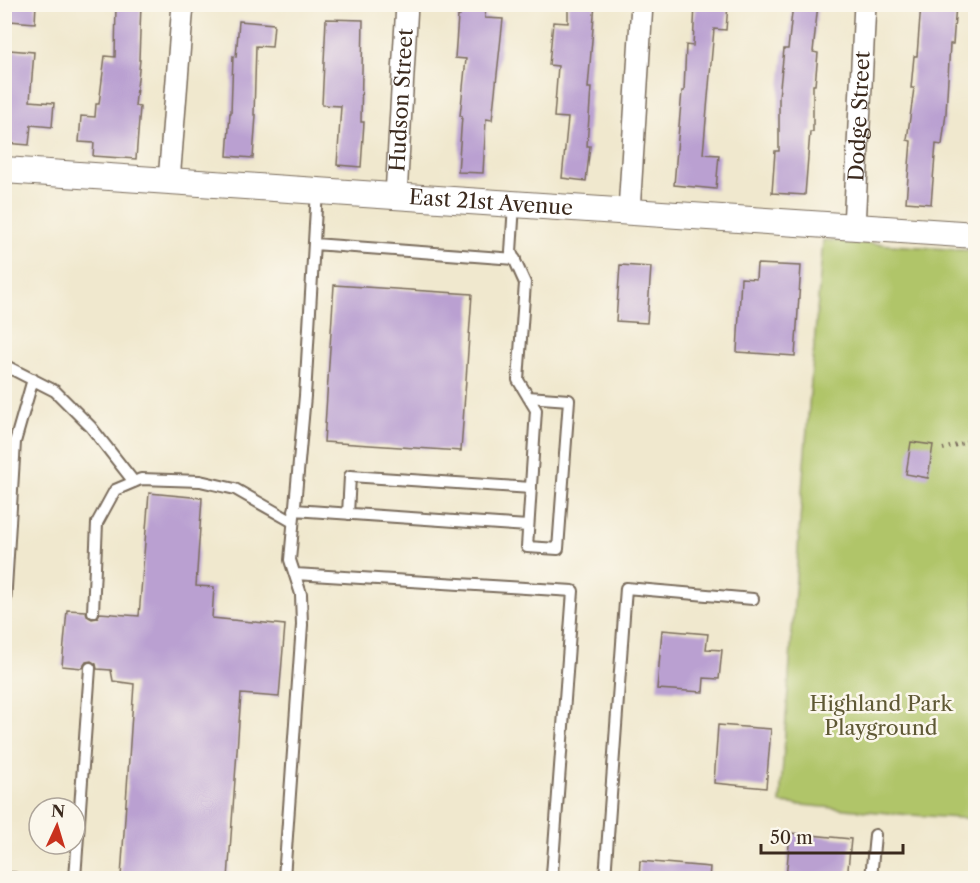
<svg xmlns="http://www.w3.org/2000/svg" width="980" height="883" viewBox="0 0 980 883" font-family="'Libre Caslon Text',serif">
	<rect width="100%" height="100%" fill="#fbf7ec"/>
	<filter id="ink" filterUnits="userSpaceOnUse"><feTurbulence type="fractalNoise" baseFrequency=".0167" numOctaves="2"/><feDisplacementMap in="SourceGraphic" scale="12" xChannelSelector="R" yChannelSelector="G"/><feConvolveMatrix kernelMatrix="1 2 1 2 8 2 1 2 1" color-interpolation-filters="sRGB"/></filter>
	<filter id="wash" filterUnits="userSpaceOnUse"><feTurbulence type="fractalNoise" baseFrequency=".008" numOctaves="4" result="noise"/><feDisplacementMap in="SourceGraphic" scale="24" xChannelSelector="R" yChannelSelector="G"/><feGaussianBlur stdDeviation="1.35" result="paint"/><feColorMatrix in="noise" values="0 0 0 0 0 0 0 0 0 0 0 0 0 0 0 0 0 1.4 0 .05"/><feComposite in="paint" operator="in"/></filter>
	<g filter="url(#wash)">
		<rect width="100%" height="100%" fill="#f0e8ce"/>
		<!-- green -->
		<path fill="#b0c569" stroke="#767844" stroke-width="1.5" d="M 823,240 L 975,251 L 975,819 L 910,815 L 780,803 L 804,464 Z"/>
		<g id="blocks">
			<!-- building -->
			<path fill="#baa0d1" d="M 12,4 L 36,4 L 35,23 L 10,21 Z
				M 116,4 L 141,4 L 139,60 L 140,60 L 135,106 L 140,107 L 136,159 L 93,156 L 94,143 L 79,142 L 81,116 L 95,117 L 96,104 L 99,104 L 105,56 L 115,57 Z
				M 461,4 L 486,4 L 485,18 L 503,19 L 492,120 L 486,119 L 483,173 L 458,172 L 462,116 L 460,116 L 466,59 L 455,58 L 458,16 L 460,16 Z
				M 568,4 L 595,4 L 588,88 L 591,88 L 587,146 L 590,146 L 586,181 L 562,178 L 568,118 L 554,117 L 558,66 L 549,65 L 553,22 L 568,23 Z
				M 695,4 L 728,4 L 726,30 L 714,29 L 703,154 L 719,155 L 716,189 L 674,185 L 682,91 L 684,91 L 686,45 L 693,46 Z
				M 793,4 L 818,4 L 813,52 L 818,53 L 815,85 L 813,85 L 813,132 L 810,132 L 805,195 L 772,193 L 775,151 L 779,151 L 779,97 L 784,49 L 788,49 Z
				M 921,4 L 956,4 L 953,44 L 950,44 L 946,113 L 942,145 L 936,144 L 931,204 L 906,202 L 911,141 L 907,140 L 914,88 L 911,88 L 914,56 L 917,56 Z
				M 326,19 L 363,20 L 361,122 L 364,122 L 361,167 L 337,165 L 341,106 L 322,105 Z
				M 239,21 L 274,24 L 272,47 L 256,46 L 254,115 L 256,115 L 253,158 L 227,156 L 230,113 L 231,113 L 233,56 L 236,57 Z
				M 9,50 L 34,52 L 30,101 L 54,103 L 52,127 L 31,125 L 29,145 L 5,143 L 10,85 L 6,85 Z
				M 757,264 L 801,266 L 795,356 L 737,352 L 741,278 L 756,279 Z
				M 620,265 L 651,267 L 647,323 L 616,321 Z
				M 334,285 L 472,294 L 461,451 L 324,442 Z
				M 911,442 L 933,445 L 928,478 L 906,474 Z
				M 149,493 L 202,498 L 196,586 L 214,587 L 212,618 L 285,625 L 279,697 L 241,694 L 228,879 L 121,877 L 134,684 L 113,681 L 111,670 L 97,669 L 96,664 L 91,661 L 86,662 L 82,668 L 62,666 L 67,610 L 86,611 L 87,616 L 92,619 L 97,618 L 100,613 L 139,616 Z
				M 662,630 L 708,634 L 706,649 L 722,650 L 719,679 L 704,678 L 703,692 L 657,689 Z
				M 718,725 L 771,729 L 766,788 L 714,783 Z
				M 790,833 L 851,839 L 847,879 L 786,879 Z
				M 640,861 L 710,867 L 709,879 L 639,879 Z"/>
		</g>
	</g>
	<g filter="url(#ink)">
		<use href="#blocks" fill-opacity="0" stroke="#7a6c5c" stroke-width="1.5"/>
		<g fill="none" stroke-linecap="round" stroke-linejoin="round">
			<defs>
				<path id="service" d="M 514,204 L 511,252 L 525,283 L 518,380 L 536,410 L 527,547 L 558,549 L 569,400 L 528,397
					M 314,244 L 515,259
					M 4,365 L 55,391 L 91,427 L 134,482
					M 294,510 L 528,526
					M 348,514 L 350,476 L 531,488
					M 295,574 L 573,591 L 552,875 L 549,878
					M 93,612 L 97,523 L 115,490 L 141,479 L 200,481 L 235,489 L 293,522
					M 4,620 L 15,442 L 33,379
					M 4,878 L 14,878
					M 75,878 L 90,668
					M 284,878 L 302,625 L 301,594 L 290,560 L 305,396 L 317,191
					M 605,878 L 626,588 L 753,599
					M 871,878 L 875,835"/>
				<g id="minor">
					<path d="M 169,181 L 183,4"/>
					<path id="s1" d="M 396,196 L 407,4"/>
					<path d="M 629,211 L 642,4"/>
					<path id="s2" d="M 854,227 L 865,4"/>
				</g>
				<g id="tertiary">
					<path id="s3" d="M 4,170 L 976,235"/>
				</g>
			</defs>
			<!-- service casing -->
			<use href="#service" stroke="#7a6c5c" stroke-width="14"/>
			<!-- minor casing -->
			<use href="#minor" stroke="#7a6c5c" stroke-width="24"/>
			<!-- tertiary casing -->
			<use href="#tertiary" stroke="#7a6c5c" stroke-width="28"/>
			<!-- path -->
			<path stroke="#7a6c5c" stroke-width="4" stroke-dasharray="1.5 4.5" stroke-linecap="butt" d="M 943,449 L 963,443 L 976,437"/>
			<!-- service -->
			<use href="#service" stroke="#fff" stroke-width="10"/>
			<!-- minor -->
			<use href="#minor" stroke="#fff" stroke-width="21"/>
			<!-- tertiary -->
			<use href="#tertiary" stroke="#fff" stroke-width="26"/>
		</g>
	</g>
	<g text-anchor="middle" stroke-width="5" stroke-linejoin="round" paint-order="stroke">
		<!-- street labels -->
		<g font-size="21" fill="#3b2a1e" stroke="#fbf7ec">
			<text dy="7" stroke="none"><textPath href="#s1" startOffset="96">Hudson Street</textPath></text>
			<text dy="7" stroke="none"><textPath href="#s2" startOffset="111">Dodge Street</textPath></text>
			<text dy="7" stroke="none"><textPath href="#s3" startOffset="488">East 21st Avenue</textPath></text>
		</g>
		<!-- park labels -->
		<g font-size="21" fill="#5e5834" stroke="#fbf7ec">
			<text x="881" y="711">Highland Park<tspan x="881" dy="24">Playground</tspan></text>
		</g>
	</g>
	<!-- margin -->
	<rect width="980" height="883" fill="none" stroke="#fbf7ec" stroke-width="24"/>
	<!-- north arrow -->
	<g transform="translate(57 826) rotate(4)"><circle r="28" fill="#fbf7ec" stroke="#aea59a" stroke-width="1.5"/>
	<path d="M0-4.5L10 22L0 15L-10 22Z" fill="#c8321e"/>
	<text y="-9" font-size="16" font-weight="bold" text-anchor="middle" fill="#3b2a1e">N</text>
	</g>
	<!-- scale -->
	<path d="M761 844v9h142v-9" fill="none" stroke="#3b2a1e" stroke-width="3"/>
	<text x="770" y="844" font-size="18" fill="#3b2a1e" stroke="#fbf7ec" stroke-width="4.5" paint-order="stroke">50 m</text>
</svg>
